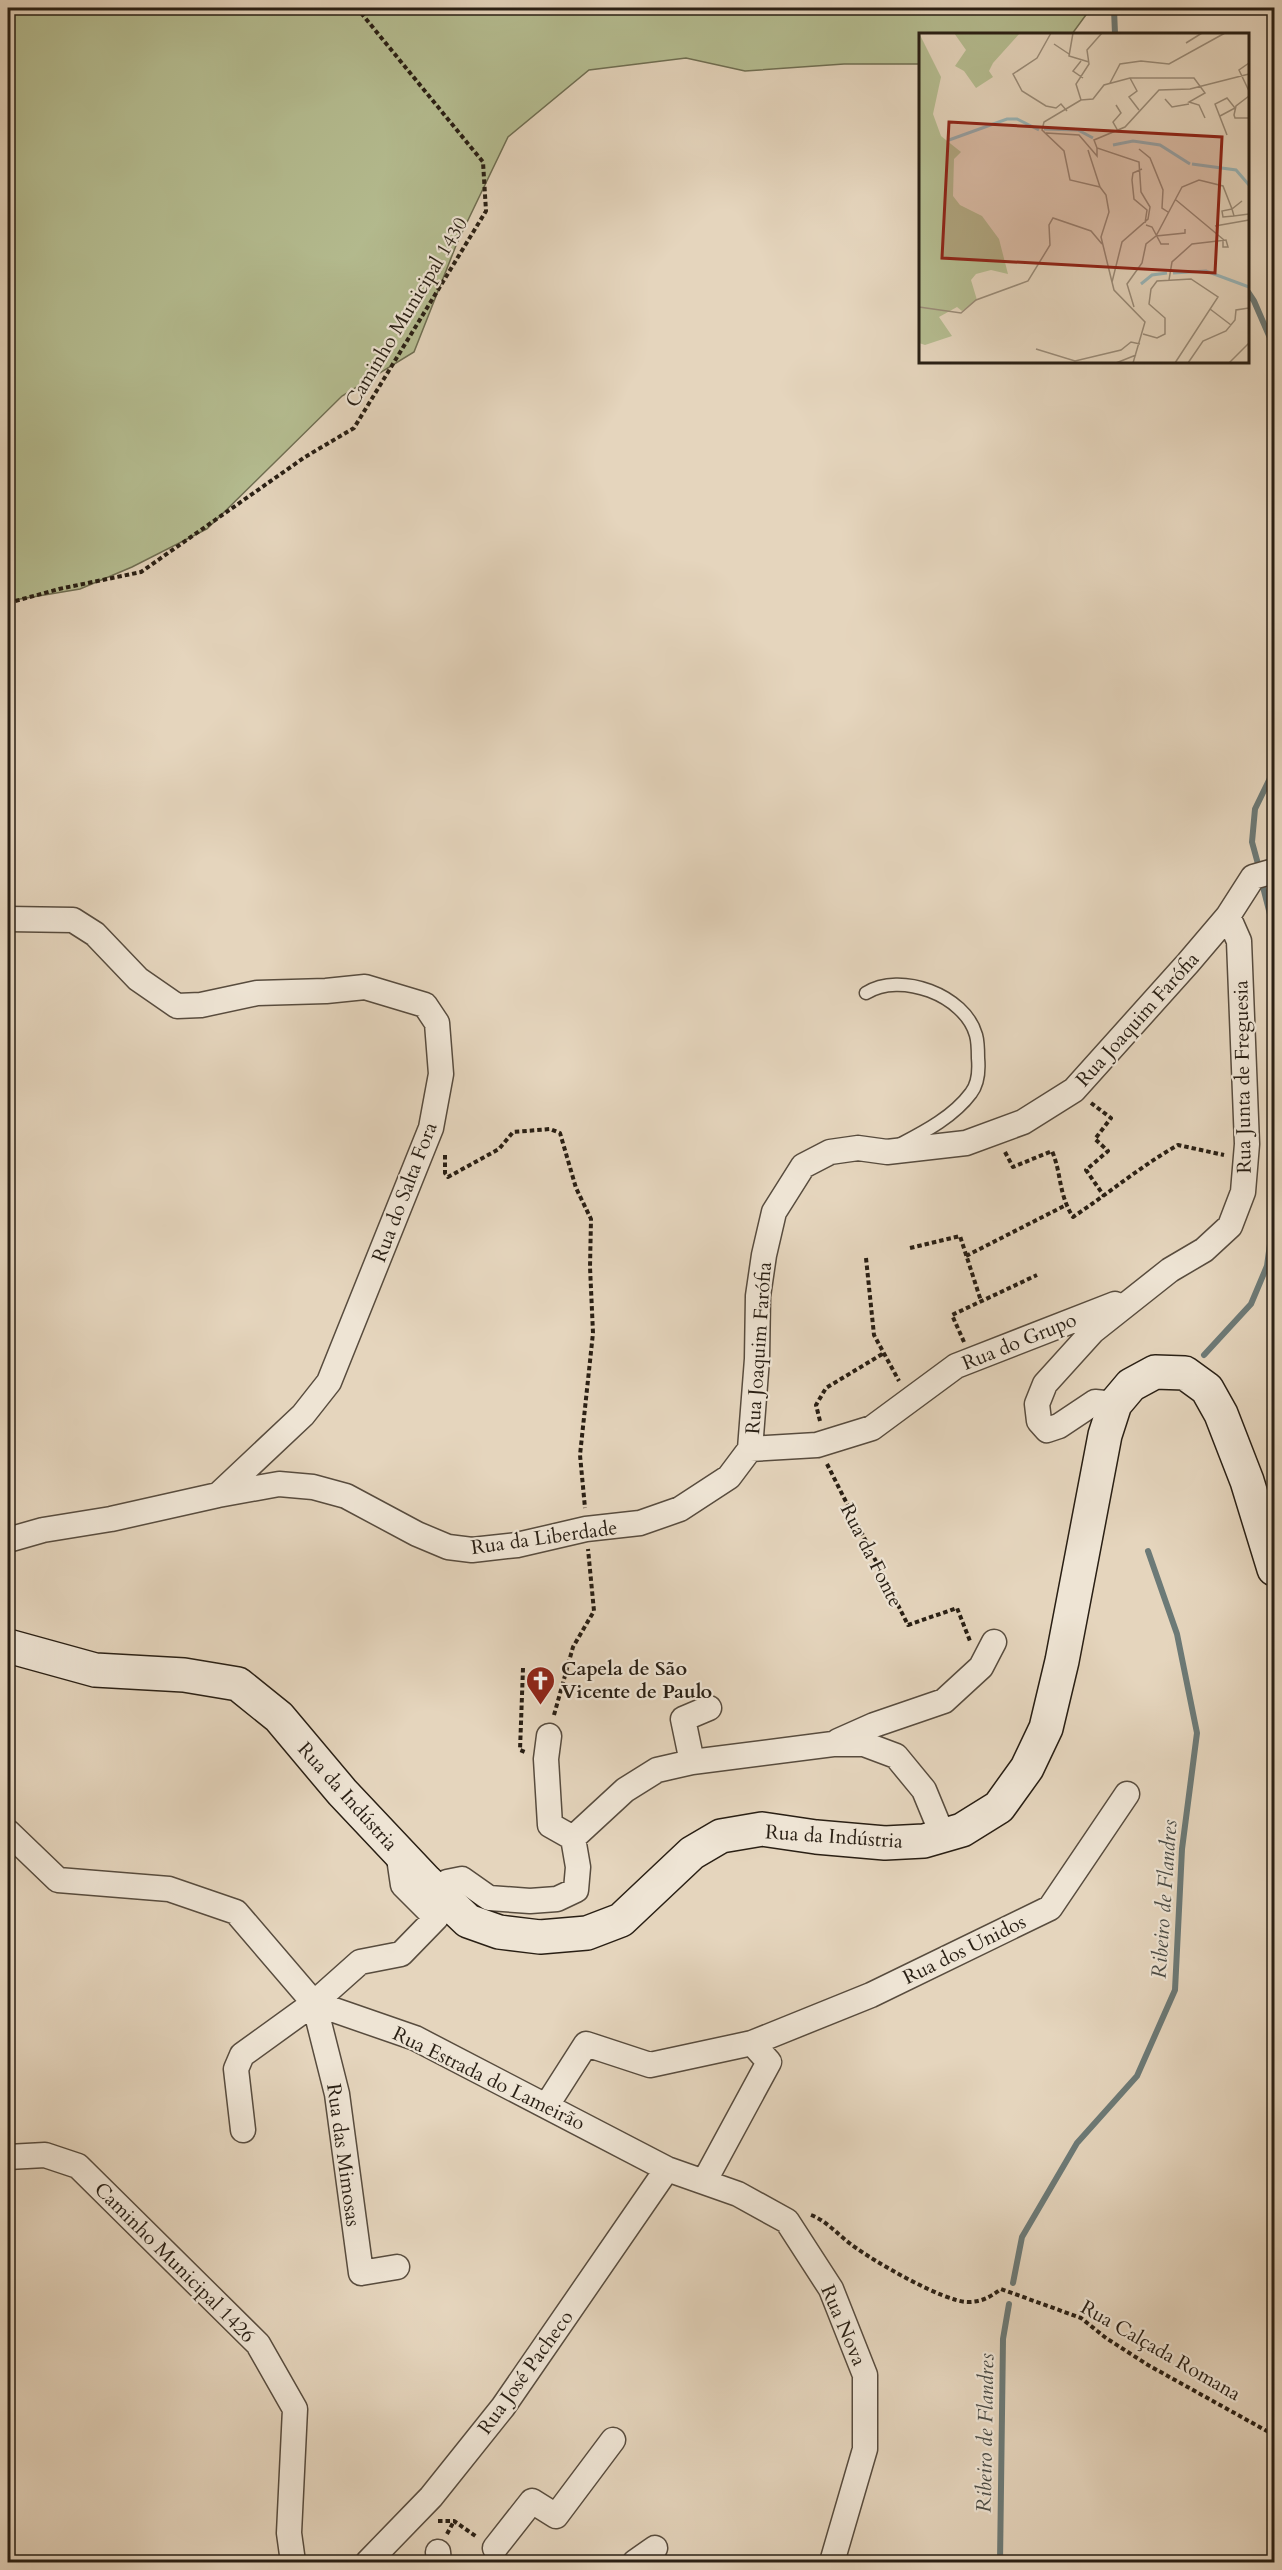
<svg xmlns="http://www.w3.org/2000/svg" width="1282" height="2570" viewBox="0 0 1282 2570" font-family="Cardo,serif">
	<rect width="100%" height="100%" fill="#e5d5bd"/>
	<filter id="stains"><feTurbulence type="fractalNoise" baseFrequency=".00333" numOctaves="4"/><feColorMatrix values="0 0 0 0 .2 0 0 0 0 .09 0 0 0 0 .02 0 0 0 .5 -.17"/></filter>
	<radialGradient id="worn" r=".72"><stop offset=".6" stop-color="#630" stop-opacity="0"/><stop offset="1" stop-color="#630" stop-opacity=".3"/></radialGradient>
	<!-- grass -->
	<path fill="#b5bd91" stroke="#6f6e52" stroke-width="1.5" d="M 8,8 L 1091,8 L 1072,34 L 920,34 L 920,64 L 844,64 L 745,71 L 686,58 L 589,70 L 508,137 L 457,243 L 414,352 L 342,396 L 207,529 L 132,567 L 80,589 L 8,601 Z"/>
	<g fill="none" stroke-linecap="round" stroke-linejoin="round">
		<!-- stream -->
		<path stroke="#6c7a77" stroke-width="6" d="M 1114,9 L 1115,34
			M 1248,292 L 1254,301 L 1274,347
			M 1258,864 L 1252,842 L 1255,809 L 1274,770
			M 1262,883 L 1273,926 L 1274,960
			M 1204,1355 L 1251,1304 L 1267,1266 L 1274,1215
			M 1013,2283 L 1022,2237 L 1077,2143 L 1137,2076 L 1175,1990 L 1182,1849 L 1197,1733 L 1177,1634 L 1148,1551
			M 8,2452 L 11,2491 L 8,2497
			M 1000,2562 L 1003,2339 L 1009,2304"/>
		<defs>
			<path id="lane" d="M 866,993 C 900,971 965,995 976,1035 C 978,1042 978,1051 978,1058 C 979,1069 978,1084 971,1093 C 954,1116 926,1131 901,1144"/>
			<path id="street" d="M 8,919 L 73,920 L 95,934 L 138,979 L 177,1006 L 201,1005 L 257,993 L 326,991 L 365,987 L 425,1005 L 437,1023 L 441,1074 L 431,1128 L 329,1382 L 303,1415 L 218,1495
				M 1115,1404 L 1095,1402 L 1059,1426 L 1047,1430 L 1039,1421 L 1037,1404 L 1045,1384 L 1093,1331 L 1170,1270 L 1204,1250 L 1230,1226 L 1243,1192 L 1247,1144 L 1239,941 L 1228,916
				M 750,1449 L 817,1445 L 872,1428 L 956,1366 L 1115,1304
				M 8,1540 L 43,1530 L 111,1519 L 218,1495 L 279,1484 L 313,1487 L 346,1496 L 417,1534 L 448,1547 L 472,1550 L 517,1545 L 586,1529 L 640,1523 L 680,1509 L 729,1477 L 750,1449 L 757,1359 L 758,1296 L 764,1255 L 774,1212 L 803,1166 L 830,1152 L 858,1148 L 887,1152 L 966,1143 L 1023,1122 L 1074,1090 L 1188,963 L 1228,916 L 1253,877 L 1274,871
				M 549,1736 L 546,1759 L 550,1825 L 573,1838
				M 838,1741 L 874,1725 L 944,1701 L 981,1667 L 994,1642
				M 692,1762 L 683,1719 L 709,1708
				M 8,1832 L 58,1880 L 169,1889 L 236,1912 L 314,2003 L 415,2038 L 667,2169 L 738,2194 L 787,2221 L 831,2289 L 865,2375 L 865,2449 L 832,2562
				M 573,1838 L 625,1790 L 657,1770 L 692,1762 L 833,1744 L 864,1744 L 896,1756 L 924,1790 L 943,1836
				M 436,1891 L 447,1882 L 462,1879 L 489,1898 L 530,1901 L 557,1899 L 576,1890 L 578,1867 L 573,1838
				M 314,2003 L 337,2094 L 361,2273 L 397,2267
				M 547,2105 L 586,2044 L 650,2065 L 752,2043 L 871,1995 L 1050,1908 L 1127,1794
				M 243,2130 L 236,2069 L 242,2055 L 314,2003 L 360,1962 L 401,1954 L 436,1918 L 403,1885 L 398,1851
				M 8,2157 L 45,2155 L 78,2166 L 258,2344 L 295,2409 L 289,2533 L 293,2562
				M 704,2182 L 769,2062 L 752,2043
				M 495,2548 L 532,2501 L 556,2516 L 613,2440
				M 438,2552 L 439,2562
				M 368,2562 L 431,2497 L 503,2407 L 667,2169
				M 635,2562 L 655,2548"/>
			<path id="secondary" d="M 8,1646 L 95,1670 L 184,1675 L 238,1684 L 279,1717 L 342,1792 L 426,1881 L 468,1921 L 499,1932 L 540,1937 L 587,1933 L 621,1920 L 692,1853 L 721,1836 L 762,1829 L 816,1837 L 885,1843 L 924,1841 L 962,1830 L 999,1807 L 1027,1768 L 1046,1728 L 1062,1661 L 1105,1435 L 1115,1404 L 1131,1385 L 1155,1372 L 1185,1373 L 1207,1389 L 1221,1414 L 1247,1481 L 1274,1569"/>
		</defs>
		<!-- lane casing -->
		<use href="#lane" stroke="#584c3e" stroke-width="15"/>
		<!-- street casing -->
		<use href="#street" stroke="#584c3e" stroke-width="27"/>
		<!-- secondary casing -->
		<use href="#secondary" stroke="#291f14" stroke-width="36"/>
		<!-- path -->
		<path stroke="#291f14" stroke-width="4" stroke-dasharray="4.5 3" stroke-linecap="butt" d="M 8,603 L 59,589 L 141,572 L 305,457 L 354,428 L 486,211 L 483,162 L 357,8
			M 1091,1103 L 1111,1118 L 1095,1139 L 1108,1151 L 1086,1170 L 1104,1196
			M 1005,1152 L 1013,1167 L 1052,1151 C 1062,1175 1058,1193 1073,1217 C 1109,1193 1141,1166 1178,1145 L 1224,1155
			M 445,1155 L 445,1173 L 448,1177 L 499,1149 L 513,1132 L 550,1129 L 560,1133 L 576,1188 L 591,1219 L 590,1267 L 593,1333 L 580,1455 L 585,1508
			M 910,1248 L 960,1236 L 981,1301
			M 966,1256 L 1066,1205
			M 866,1258 L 874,1335 L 899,1381
			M 964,1342 L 952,1315 L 1037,1275
			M 820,1421 L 816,1405 L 826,1388 L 884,1353
			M 827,1464 L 908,1625 L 957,1608 L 970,1641
			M 523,1668 L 520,1750 L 525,1752
			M 554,1715 L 573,1647 L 594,1611 L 588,1549
			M 811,2215 C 827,2221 838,2235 852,2245 C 873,2261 944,2302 968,2302 C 982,2302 990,2297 1001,2289 L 1081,2318 L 1106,2338 L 1148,2365 L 1274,2435
			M 438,2521 L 454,2521 L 477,2537
			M 447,2534 L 454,2521"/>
		<!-- lane -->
		<use href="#lane" stroke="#eee4d4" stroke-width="12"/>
		<!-- street -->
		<use href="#street" stroke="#eee4d4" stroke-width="24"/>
		<!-- secondary -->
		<use href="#secondary" stroke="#eee4d4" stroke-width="33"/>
	</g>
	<!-- icons -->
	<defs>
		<symbol id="church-pin" viewBox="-11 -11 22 30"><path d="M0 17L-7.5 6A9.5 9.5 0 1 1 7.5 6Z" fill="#8f2418" stroke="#eee4d4"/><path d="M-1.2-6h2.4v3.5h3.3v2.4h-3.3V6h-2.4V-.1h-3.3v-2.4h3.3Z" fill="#fff"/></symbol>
	</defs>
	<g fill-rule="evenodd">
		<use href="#church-pin" x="524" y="1664" width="33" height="45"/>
	</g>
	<g text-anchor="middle" stroke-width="4.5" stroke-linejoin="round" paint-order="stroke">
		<!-- street labels -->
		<g font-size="20" fill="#291f14" stroke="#eee4d4">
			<text transform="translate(406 312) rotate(-59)" y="7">Caminho Municipal 1430</text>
			<text transform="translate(1137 1019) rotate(-48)" y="7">Rua Joaquim Farófia</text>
			<text transform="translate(1242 1077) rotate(-91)" y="7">Rua Junta de Freguesia</text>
			<text transform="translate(404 1192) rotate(-69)" y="7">Rua do Salta Fora</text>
			<text transform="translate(1019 1341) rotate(-22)" y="7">Rua do Grupo</text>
			<text transform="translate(758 1348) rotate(-86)" y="7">Rua Joaquim Farófia</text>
			<text transform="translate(544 1537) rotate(-8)" y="7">Rua da Liberdade</text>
			<text transform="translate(872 1555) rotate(63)" y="7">Rua da Fonte</text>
			<text transform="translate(348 1796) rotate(48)" y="7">Rua da Indústria</text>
			<text transform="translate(834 1836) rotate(4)" y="7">Rua da Indústria</text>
			<text transform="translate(964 1949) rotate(-26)" y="7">Rua dos Unidos</text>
			<text transform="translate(489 2078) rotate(26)" y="7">Rua Estrada do Lameirão</text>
			<text transform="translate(344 2155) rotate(82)" y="7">Rua das Mimosas</text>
			<text transform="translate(175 2262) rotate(45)" y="7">Caminho Municipal 1426</text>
			<text transform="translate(844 2325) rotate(67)" y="7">Rua Nova</text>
			<text transform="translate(1161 2350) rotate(30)" y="7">Rua Calçada Romana</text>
			<text transform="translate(525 2372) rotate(-54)" y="7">Rua José Pacheco</text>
		</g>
		<!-- poi labels -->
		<g font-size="20" font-weight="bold" fill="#291f14" stroke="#eee4d4" text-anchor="start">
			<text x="561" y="1675">Capela de São<tspan x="561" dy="23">Vicente de Paulo</tspan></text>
		</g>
		<!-- water labels -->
		<g font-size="21" font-style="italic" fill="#4b4c46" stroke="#eee4d4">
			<text transform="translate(1164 1899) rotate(-86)" y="7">Ribeiro de Flandres</text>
			<text transform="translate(985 2433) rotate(-89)" y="7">Ribeiro de Flandres</text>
		</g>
	</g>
	<!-- overview -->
	<g transform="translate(919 33)">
		<rect width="330" height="330" fill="#e5d5bd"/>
		<path d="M 0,0 L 22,44 L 14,81 L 22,103 L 42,119 L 35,126 L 34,163 L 41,172 L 63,183 L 80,206 L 89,241 L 72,237 L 57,241 L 52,247 L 58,267 L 43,278 L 38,274 L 20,284 L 33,303 L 6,312 L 0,310 ZM 35,0 L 101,0 L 74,30 L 70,38 L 74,44 L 57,55 L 45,38 L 36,33 L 47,17 Z" fill="#b5bd91"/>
		<path fill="none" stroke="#99b6b9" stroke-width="3" d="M 125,96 L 159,97 L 174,105M 30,107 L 88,86 L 98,86 L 120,97M 194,112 L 214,108 L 241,112 L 271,131M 273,131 L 317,137 L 330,152M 254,240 L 287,238 L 330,254M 222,251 L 233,242 L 248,240"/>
		<path fill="none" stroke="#9a8c79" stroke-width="1.5" d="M 132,0 L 118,25 L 94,41 L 103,58 L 127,73 L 137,75 L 142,71 L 148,78M 154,0 L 150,23 L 170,29M 183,0 L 168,17 L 170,31 L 157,51 L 162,67 L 174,66 L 185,52 L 211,45 L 275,45 L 286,60 L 270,69 L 280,72 L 286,85M 267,10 L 283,0M 135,11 L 150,21M 162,28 L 154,38 L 164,45M 330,30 L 320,37 L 330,58M 211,45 L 218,58 L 210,64 L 220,77M 191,50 L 201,31 L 222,28 L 250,31 L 306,0M 330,63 L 317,73 L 315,82 L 316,85 L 330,85M 246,66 L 253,74 L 270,71M 162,67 L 125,89 L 123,97 L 145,118 L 151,147 L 181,154M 197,72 L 202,80 L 194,89 L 199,98M 301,83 L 316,75 L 308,65 L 296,71 L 308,102M 127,100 L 160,102 L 178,123 L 178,115M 220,116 L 231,125 L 244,157 L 243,175 L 249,179M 169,117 L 181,154M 223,136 L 214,140 L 213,147 L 215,166 L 228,177 L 226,190M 181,154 L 187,162 L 190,179 L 182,204 L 193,249M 257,167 L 305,207M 323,168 L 313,176 L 315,183 L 330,181M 227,192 L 233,194 L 242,211 L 250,211M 296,193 L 330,187M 237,203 L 266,200 L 266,196M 250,247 L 253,229 L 273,211 L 307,207 L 309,214 L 304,214 L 304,208M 0,274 L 42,280 L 57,267 L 109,248 L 131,212 L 130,192 L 134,185 L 172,198 L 183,211M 215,274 L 208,251 L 223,230 L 227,211 L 237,203 L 263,154 L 280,147 L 304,153 L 313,176 L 303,178 L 304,184 L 315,183M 291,276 L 312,292M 224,301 L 238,305 L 246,301 L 246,285 L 230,271 L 232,256 L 238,248 L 272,246 L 299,264 L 256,330M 117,316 L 156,328 L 202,317 L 212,309 L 221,311M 197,330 L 217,322M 214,330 L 226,289 L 195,257 L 193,249 L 203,209 L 229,186 L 231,174 L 222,159 L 220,129 L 178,115 L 175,107 L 206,94 L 240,57 L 271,56 L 330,41M 269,330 L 284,308 L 307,298 L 316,287 L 317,277 L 330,275M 310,330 L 330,310"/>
		<path fill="#8f2418" fill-opacity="0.15" stroke="#8f2418" stroke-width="3" d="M 30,89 L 303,104 L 296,240 L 23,225 Z"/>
		<rect width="330" height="330" fill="none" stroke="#291f14" stroke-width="3"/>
	</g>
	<!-- margin -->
	<rect width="1282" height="2570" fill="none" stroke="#e5d5bd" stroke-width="30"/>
	<rect x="9" y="9" width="1264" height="2552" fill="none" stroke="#291f14" stroke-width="3"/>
	<rect x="15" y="15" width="1252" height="2540" fill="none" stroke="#291f14" stroke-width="1.5"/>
	<rect width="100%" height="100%" filter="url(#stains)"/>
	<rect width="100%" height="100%" fill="url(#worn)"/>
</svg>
